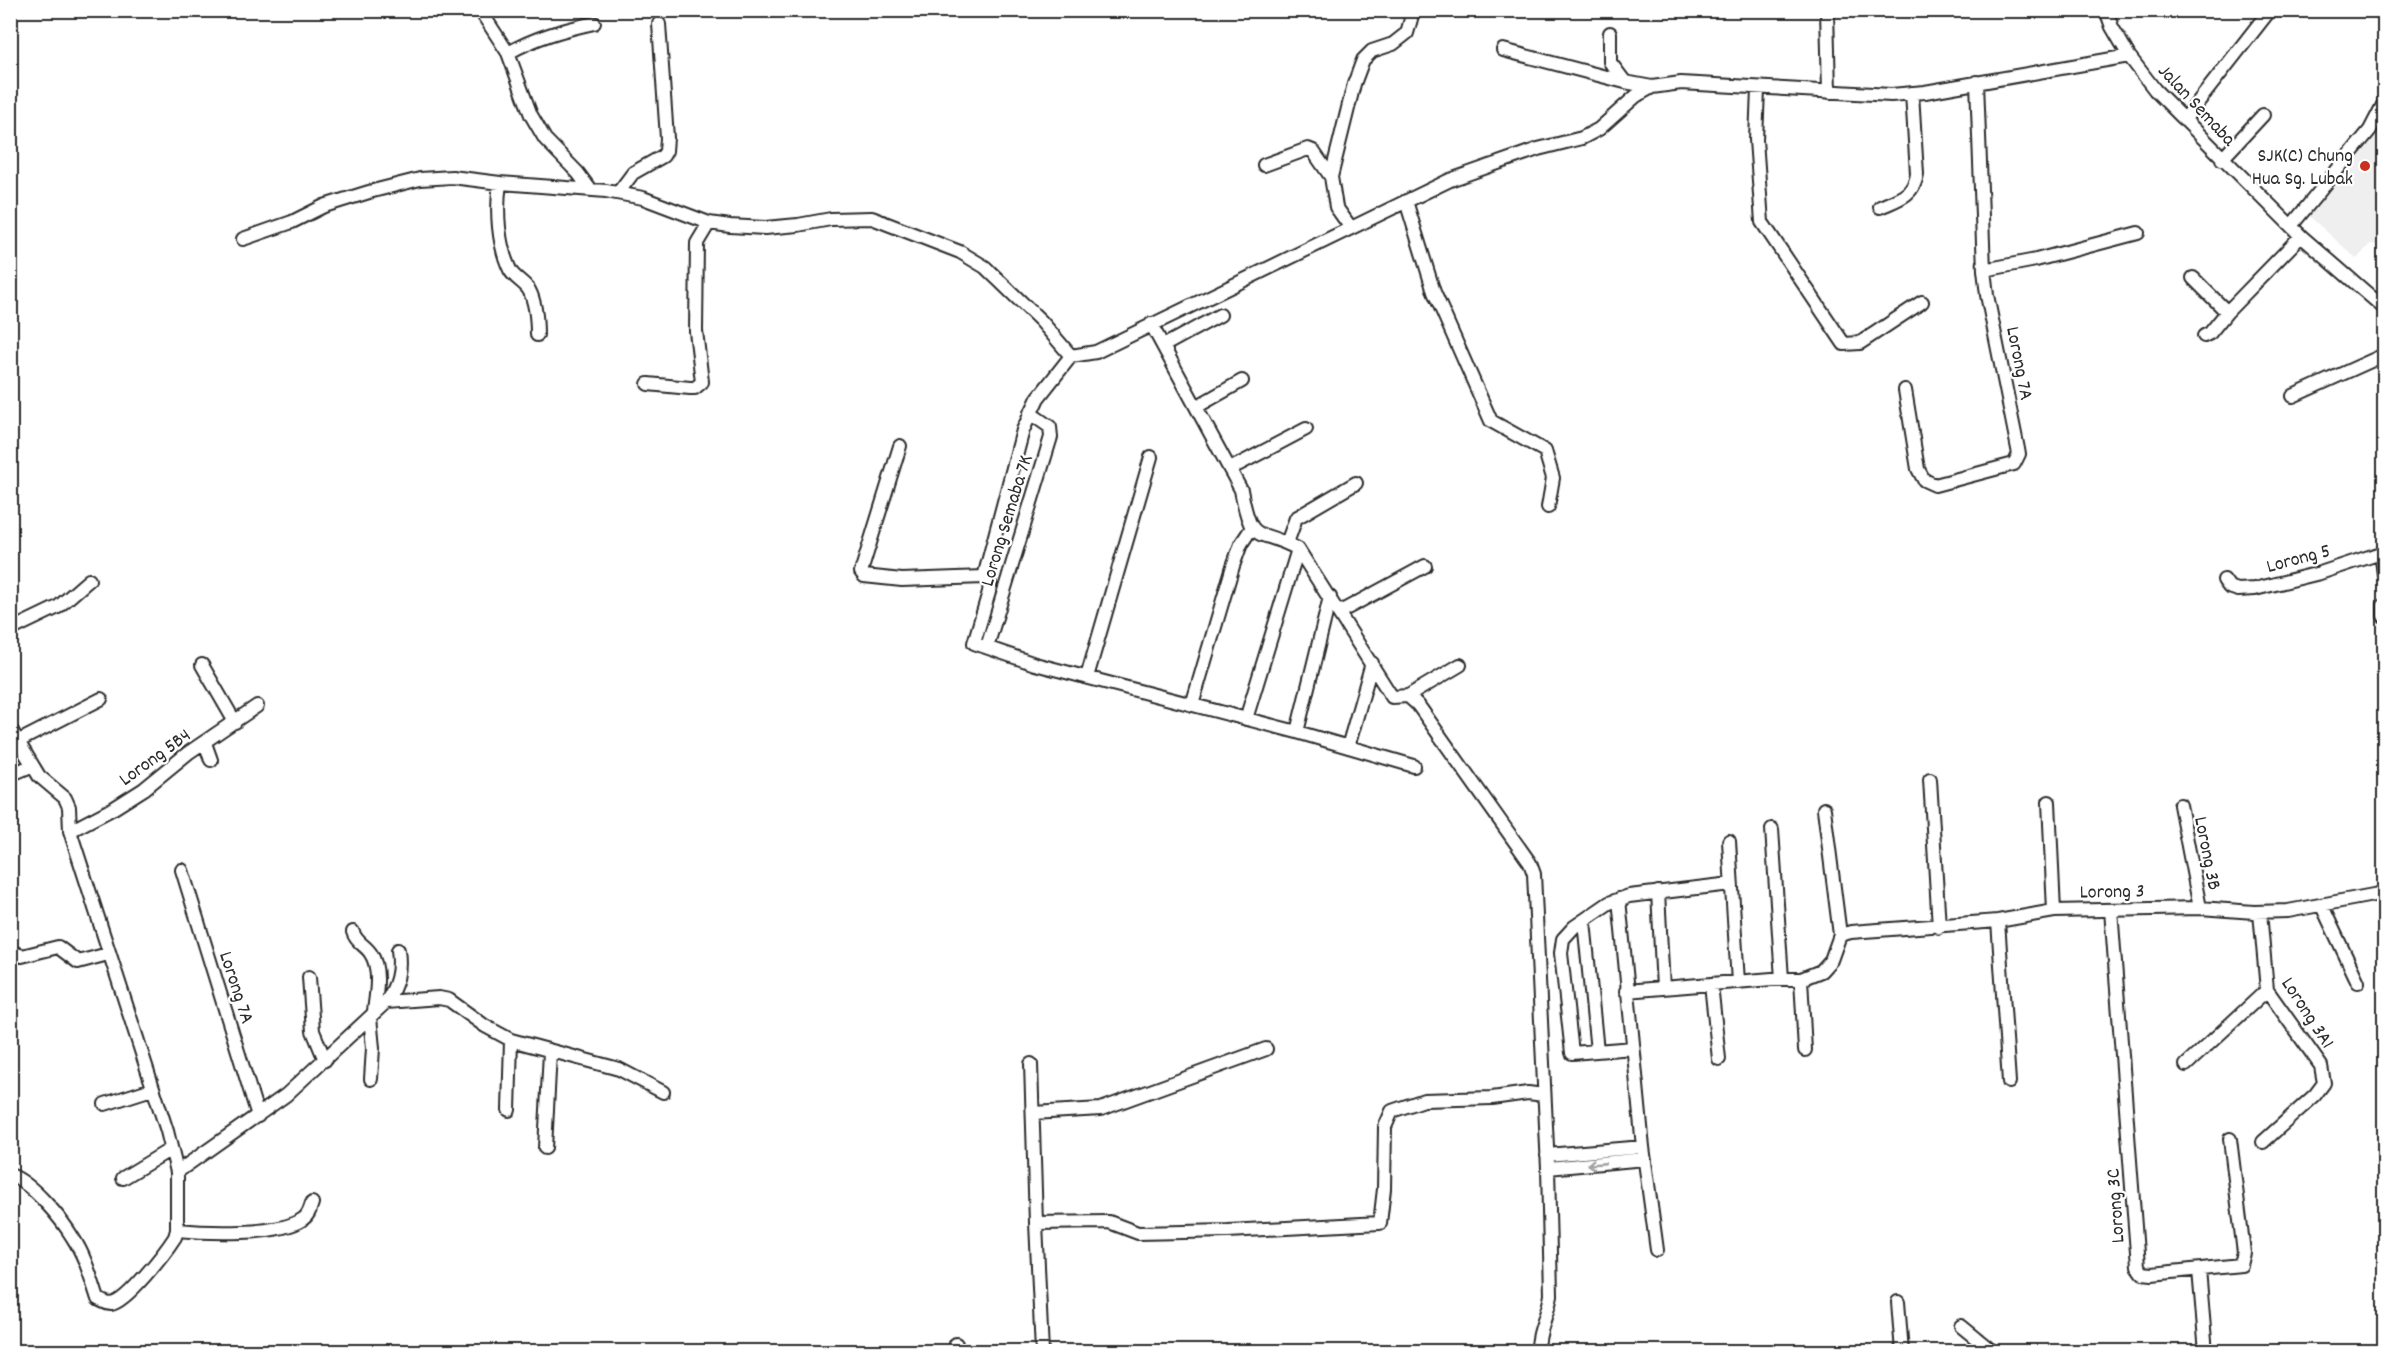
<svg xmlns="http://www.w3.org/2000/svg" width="2395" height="1362" viewBox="0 0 2395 1362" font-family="Dekko,sans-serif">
	<rect width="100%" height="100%" fill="#fff"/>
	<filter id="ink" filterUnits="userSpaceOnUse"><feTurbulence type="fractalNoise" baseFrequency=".0167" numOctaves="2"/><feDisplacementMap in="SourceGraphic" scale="12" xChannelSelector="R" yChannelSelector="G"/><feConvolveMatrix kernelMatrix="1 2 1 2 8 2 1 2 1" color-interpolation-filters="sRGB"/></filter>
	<g filter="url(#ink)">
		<!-- built -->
		<path fill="#efefef" d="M 2384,118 L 2384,245 L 2370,244 L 2357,259 L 2307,214 Z"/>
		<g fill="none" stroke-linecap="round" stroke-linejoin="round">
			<defs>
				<path id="minor" d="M 480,10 L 508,53 L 531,115 L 545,139 L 578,173 L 589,188
					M 1827,10 L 1829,92
					M 2106,10 L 2112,27 L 2129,56 L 2155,90 L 2301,236 L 2384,308
					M 1610,33 L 1610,62 L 1625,82
					M 1503,50 L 1625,82 L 1652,87
					M 508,53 C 536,37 563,30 594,23
					M 1758,89 L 1756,140 L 1762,222 L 1844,344 L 1860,343 L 1922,302
					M 2184,120 L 2270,10
					M 2222,159 L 2263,115
					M 1264,165 L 1308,149 L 1313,151 L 1331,177 L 1336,207 L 1351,228
					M 1331,177 L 1354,84 L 1363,60 L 1372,51 L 1393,44 L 1407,33 L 1411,19 L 1408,10
					M 500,183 C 496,210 498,245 510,270 C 514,278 524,282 529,290 C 536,303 537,321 537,335
					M 618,193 L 633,173 L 663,156 L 666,151 L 667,138 L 659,24
					M 1406,201 L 1434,292 L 1491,421 L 1545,451 L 1553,478 L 1548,507
					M 1880,207 C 1898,199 1914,196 1917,174 L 1912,93
					M 2291,226 L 2370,130 L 2384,103
					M 243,239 L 292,222 L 324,206 L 369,192 L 420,179 L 452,177 L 500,183 L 606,191 L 643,198 L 709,223 L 730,226 L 765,228 L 798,225 L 831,219 L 872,218 L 960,252 L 985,267 L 1041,321 L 1071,356
					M 1984,270 L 2036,260 L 2138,233
					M 2193,278 L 2227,312 L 2301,236
					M 1151,324 L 1241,490 C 1252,548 1256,526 1298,549 L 1392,697 L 1408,696 L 1418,705 L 1530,863 L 1534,874 L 1548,1168 L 1551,1295 C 1548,1315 1537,1332 1538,1352
					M 2204,336 L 2210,333 L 2227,312
					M 1163,346 L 1220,315
					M 648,384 L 690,388 L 695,388 L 702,382 L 696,331 L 697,243 L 709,223
					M 1905,390 L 1918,469 L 1924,480 L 1935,485 L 2014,464 L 2019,454 L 1987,295 L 1984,270 L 1977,82
					M 2293,396 L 2384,355
					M 1196,407 L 1242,381
					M 900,446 L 861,572 L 864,576 L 902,580 L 984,577
					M 1230,469 L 1306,429
					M 1287,543 L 1296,518 L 1356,483
					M 2381,553 L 2384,574
					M 984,577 L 1023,430 L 1038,398 L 1071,356 L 1096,352 L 1450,180 L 1538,149 L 1582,138 L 1599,129 L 1636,96 L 1652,87 L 1681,83 L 1891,95 L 1925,92 L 2129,56
					M 984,577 L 990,584 L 989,592 L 974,643 L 1035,664 L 1297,732 L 1330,597
					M 2224,580 L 2229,587 L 2238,590 L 2255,589 L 2320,573 L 2384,552
					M 2384,605 L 2384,616
					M 1340,612 L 1425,566
					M 10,630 L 58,607 L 89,580
					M 987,647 L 1051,437 L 1050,427 L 1030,413
					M 202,665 L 235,722
					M 1087,677 L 1151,457
					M 1408,696 L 1460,665
					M 1192,705 L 1233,566 L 1241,544 L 1251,529
					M 1246,719 L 1298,549
					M 10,728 L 39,776 L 65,798 L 69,807 L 70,831 L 167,1131 L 177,1172 L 177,1230 L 175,1237 C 166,1251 127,1302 111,1304 C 107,1304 102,1301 98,1299 C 91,1278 85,1256 73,1238 C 61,1218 32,1183 10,1175
					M 1297,732 L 1414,766
					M 17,742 L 101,699
					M 205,743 L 211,760
					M 1348,747 L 1372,663
					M 10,775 L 31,766
					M 1930,779 L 1939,927
					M 2049,802 L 2054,911
					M 2180,805 L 2200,908
					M 1772,829 L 1782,979
					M 70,831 L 114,808 L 144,789 L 188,753 L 257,706
					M 1729,841 L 1738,982
					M 182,870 L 258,1116
					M 1658,892 L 1663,988
					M 1619,899 L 1643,1147 L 1657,1250
					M 2322,906 L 2358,982
					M 2111,910 L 2138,1266 L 2143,1273 L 2152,1274 L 2241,1265 L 2244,1253 L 2230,1139
					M 2260,912 L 2267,990 L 2321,1066 L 2324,1083 L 2315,1095 L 2263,1142
					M 1584,921 L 1597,1051
					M 1998,921 L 2009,1082
					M 353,932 C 356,943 366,945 371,954 C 381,969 376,995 374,1011
					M 1840,935 L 1851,932 L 1998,921 L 2054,911 L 2200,908 L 2254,912 L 2288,911 L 2384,893
					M 10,951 L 22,956 L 58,947 L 78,962 L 108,954
					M 309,977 L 313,1031 L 325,1060
					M 1801,979 L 1805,1050
					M 1711,984 L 1719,1059
					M 1626,991 L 1772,979 L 1801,979 L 1821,971 L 1831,960 L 1840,935 L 1824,809
					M 386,1002 C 397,985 401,971 398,950
					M 370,1017 L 373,1048 L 371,1079
					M 1633,1048 L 1572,1053 L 1561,953 L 1563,939 L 1574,927 L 1609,903 L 1629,896 L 1731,884
					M 1031,1064 L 1036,1223 L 1109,1222 L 1138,1233 L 1228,1231 L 1380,1223 L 1384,1189 L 1385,1127 L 1392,1111 L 1424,1100 L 1492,1098 L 1528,1093 L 1544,1095
					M 2186,1065 L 2267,990
					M 105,1104 L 152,1089
					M 509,1110 L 511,1040
					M 1033,1113 L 1101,1109 L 1266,1049
					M 545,1148 L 550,1052
					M 1547,1155 L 1643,1147
					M 1548,1168 L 1645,1159
					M 177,1172 L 286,1095 L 386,1002 L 439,998 L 449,1000 L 485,1026 L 511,1040 L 619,1069 L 663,1092
					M 123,1178 L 171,1149
					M 1036,1223 L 1042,1352
					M 177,1230 C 207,1233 279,1236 303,1219 C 309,1215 310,1209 312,1203
					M 2199,1270 L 2206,1352
					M 1898,1302 L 1902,1352
					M 1961,1326 L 1993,1352
					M 956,1344 L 956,1352"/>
			</defs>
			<!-- minor casing -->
			<use href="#minor" stroke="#2b2b2b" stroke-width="16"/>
			<!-- minor -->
			<use href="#minor" stroke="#fff" stroke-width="12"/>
		</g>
		<!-- one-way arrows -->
		<defs><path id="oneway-shaft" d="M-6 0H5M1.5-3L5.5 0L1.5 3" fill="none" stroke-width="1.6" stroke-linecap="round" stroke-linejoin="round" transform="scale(1.5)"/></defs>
		<use stroke="#a0a0a0" href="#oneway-shaft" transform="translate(1596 1164) rotate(175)"/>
	</g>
	<!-- markers -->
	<circle fill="#c8321e" stroke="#fff" stroke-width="2" cx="2365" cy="166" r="6"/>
	<g text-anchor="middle" stroke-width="4.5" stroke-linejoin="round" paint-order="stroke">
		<!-- street labels -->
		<g font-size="20" fill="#2b2b2b" stroke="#fff">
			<text transform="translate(2198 104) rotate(47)" y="7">Jalan Semaba</text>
			<text transform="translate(2021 363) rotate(79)" y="7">Lorong 7A</text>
			<text transform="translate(1005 520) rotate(-73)" y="7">Lorong Semaba 7K</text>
			<text transform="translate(2298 557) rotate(-15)" y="7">Lorong 5</text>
			<text transform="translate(154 756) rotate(-36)" y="7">Lorong 5B4</text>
			<text transform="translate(2209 853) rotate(79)" y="7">Lorong 3B</text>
			<text transform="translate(2112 890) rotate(-1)" y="7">Lorong 3</text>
			<text transform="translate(238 987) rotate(72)" y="7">Lorong 7A</text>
			<text transform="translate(2309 1012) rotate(57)" y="7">Lorong 3A1</text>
			<text transform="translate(2114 1206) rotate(-94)" y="7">Lorong 3C</text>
		</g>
		<!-- poi labels -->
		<g font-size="20" fill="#2b2b2b" stroke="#fff" text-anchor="end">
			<text x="2353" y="161">SJK(C) Chung<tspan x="2353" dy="23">Hua Sg. Lubak</tspan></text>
		</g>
	</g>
	<!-- margin -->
	<rect width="2395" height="1362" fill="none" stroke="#fff" stroke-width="36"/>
	<rect x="18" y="18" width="2359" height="1326" fill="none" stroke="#2b2b2b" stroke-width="2" filter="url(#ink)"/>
</svg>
